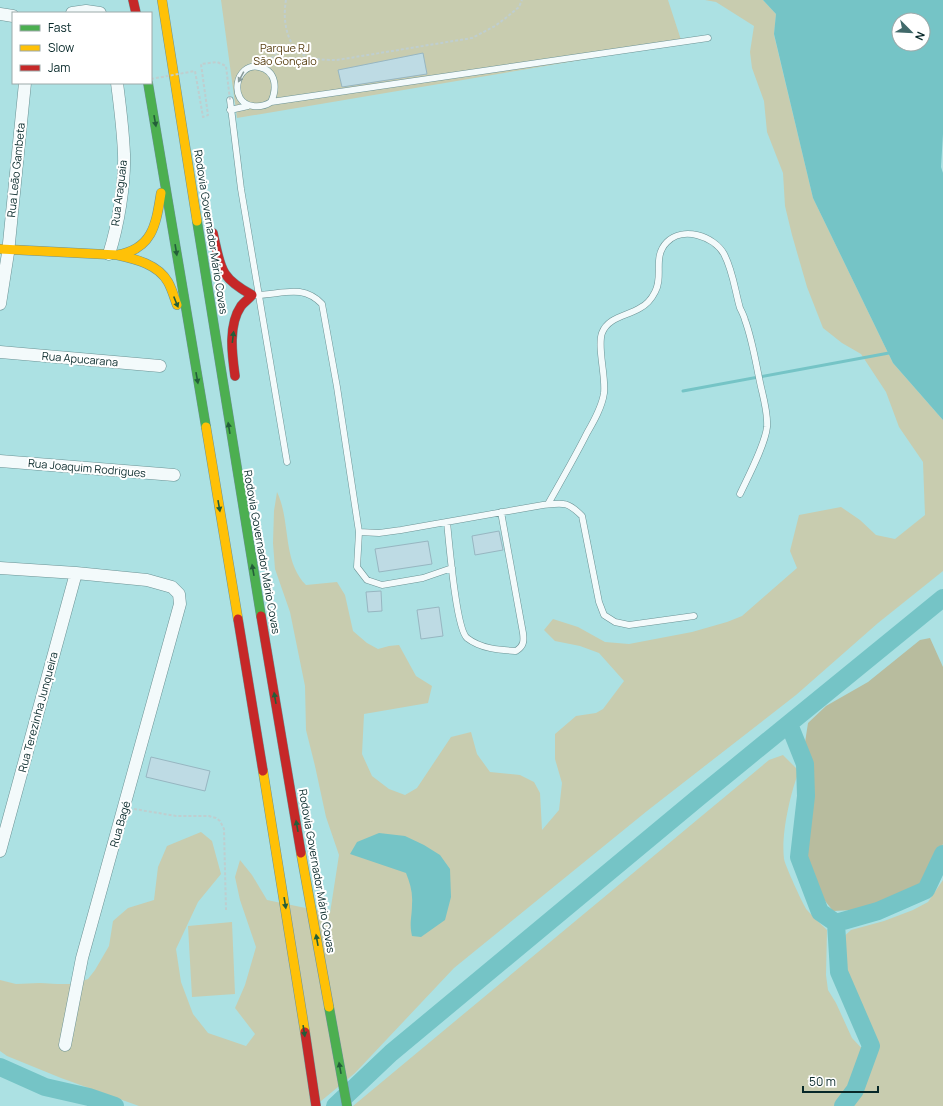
<svg xmlns="http://www.w3.org/2000/svg" width="943" height="1106" viewBox="0 0 943 1106" font-family="Manrope,sans-serif">
	<rect width="100%" height="100%" fill="#ace1e3"/>
	<!-- green -->
	<path fill="#c8ccaf" d="M 221,0 L 668,0 L 682,43 L 237,118 Z
		M 705,0 L 763,0 L 776,14 L 774,35 L 813,198 L 893,363 L 943,420 L 943,571 L 878,623 L 796,695 L 647,811 L 454,968 L 355,1073 L 315,1106 L 139,1106 L 61,1078 L 7,1056 L 0,1051 L 0,980 L 16,984 L 40,983 L 57,984 L 74,984 L 88,979 L 95,970 L 109,946 L 113,921 L 128,908 L 154,900 L 158,867 L 167,846 L 201,832 L 212,841 L 221,874 L 198,902 L 176,949 L 181,982 L 193,1014 L 208,1033 L 246,1046 L 255,1034 L 235,1008 L 245,985 L 256,947 L 240,900 L 235,877 L 240,860 L 252,875 L 267,900 L 330,913 L 339,855 L 326,817 L 315,766 L 306,730 L 305,686 L 290,612 L 275,569 L 273,543 L 274,511 L 277,492 C 291,521 282,561 306,585 L 337,582 L 345,595 L 353,631 L 367,643 L 378,649 L 389,646 L 399,645 L 416,676 L 432,686 L 428,703 L 364,714 L 362,754 L 372,776 L 389,789 L 405,795 L 417,788 L 451,737 L 471,732 L 477,754 L 490,772 L 520,775 L 534,782 L 540,793 L 542,830 L 559,810 L 562,783 L 555,759 L 555,734 L 576,716 L 596,713 L 603,709 L 624,681 L 599,653 L 580,646 L 555,641 L 544,630 L 553,619 L 578,627 L 605,642 L 629,644 L 692,632 L 727,622 L 742,616 L 797,568 L 790,551 L 799,515 L 841,507 L 860,520 L 876,535 L 895,539 L 925,515 L 923,462 L 899,427 L 886,392 L 861,354 L 842,343 L 823,328 L 807,287 L 792,235 L 785,206 L 783,173 L 767,132 L 764,101 L 752,68 L 750,52 L 754,26 L 716,2 Z
		M 783,755 L 799,771 C 790,794 781,835 784,859 C 785,865 803,905 807,910 C 813,917 820,923 827,930 L 826,975 L 828,990 L 836,1003 L 852,1038 L 868,1055 L 877,1047 L 845,974 L 841,939 L 851,930 L 884,921 L 913,910 L 928,902 L 943,880 L 943,1106 L 353,1106 L 769,760 Z
		M 232,922 L 235,994 L 192,997 L 188,926 Z"/>
	<!-- forest -->
	<path fill="#b8bc9e" d="M 930,638 L 943,667 L 943,844 L 930,875 L 911,891 L 883,904 L 853,910 L 833,911 L 822,897 L 805,857 L 806,836 L 814,798 L 812,771 L 804,749 L 808,723 L 826,706 L 868,682 L 920,640 Z"/>
	<!-- water -->
	<path fill="#75c4c6" fill-rule="evenodd" d="M 763,0 L 943,0 L 943,134 L 941,167 L 943,173 L 943,420 L 893,363 L 813,198 L 774,34 L 776,14 ZM 899,20 L 923,20 L 923,44 L 899,44 Z
		M 379,833 L 405,836 L 424,845 L 440,855 L 450,869 L 451,897 L 445,920 L 421,937 L 412,936 C 409,923 412,917 412,904 C 413,893 410,883 406,873 L 350,854 L 357,842 Z"/>
	<g fill="none" stroke-linecap="round" stroke-linejoin="round">
		<!-- stream -->
		<path stroke="#75c4c6" stroke-width="3" d="M 683,391 L 889,353"/>
		<!-- river -->
		<path stroke="#75c4c6" stroke-width="18" d="M 789,724 L 805,764 L 806,796 L 799,857 L 820,912 L 836,923 L 839,972 L 871,1046 L 855,1090 L 843,1106
			M 836,923 L 878,911 L 926,890 L 943,854
			M 0,1067 L 45,1087 L 89,1097 L 115,1106
			M 335,1106 L 391,1053 L 699,797 L 943,598"/>
	</g>
	<!-- building -->
	<path fill="#bedbe4" stroke="#97b6c1" d="M 423,53 L 427,74 L 342,87 L 338,70 Z
		M 499,531 L 503,550 L 475,555 L 472,536 Z
		M 428,541 L 432,564 L 379,572 L 375,549 Z
		M 381,591 L 382,611 L 368,612 L 366,592 Z
		M 439,607 L 443,636 L 421,639 L 417,610 Z
		M 151,757 L 210,771 L 205,791 L 146,777 Z"/>
	<g fill="none" stroke-linecap="round" stroke-linejoin="round">
		<defs>
			<path id="lane" d="M 230,100 L 241,189 L 287,462
				M 271,102 C 277,89 277,71 259,67 C 235,62 228,103 253,106 C 260,107 265,106 271,102 L 708,38
				M 230,110 L 248,106
				M 256,295 C 281,295 302,283 322,304 L 337,387 L 359,532 L 379,533 L 401,530 L 543,505 C 563,503 567,501 582,516 L 599,602 L 604,615 L 615,622 L 629,625 L 694,616
				M 548,504 C 561,481 575,457 587,433 C 594,421 602,407 604,393 C 606,376 597,347 602,333 C 608,317 627,316 640,308 C 646,305 652,298 655,292 C 664,276 652,257 667,242 C 683,226 714,236 724,254 C 733,271 735,291 740,308 C 742,312 744,316 745,320 C 753,342 756,365 761,387 C 764,400 768,414 767,427 C 765,445 748,477 740,494
				M 447,522 C 449,541 456,629 467,638 C 481,649 500,650 516,651 C 524,646 524,641 523,633 L 501,512
				M 359,532 L 357,567 L 367,580 L 382,585 L 423,578 L 452,568"/>
			<path id="street" d="M 72,13 L 86,11 L 100,13
				M 0,14 L 13,16
				M 109,254 C 118,226 125,184 124,154 C 123,130 120,106 117,83
				M 0,304 L 8,253 L 25,83
				M 0,352 L 160,366
				M 0,461 L 174,475
				M 0,568 L 76,573 L 147,580 L 172,587 L 179,594 L 180,604 L 82,958 L 65,1045
				M 0,851 L 76,573"/>
			<path id="fast" d="M 148,83 L 206,427
				M 197,221 L 261,616
				M 329,1007 L 347,1106"/>
			<path id="slow" d="M 162,0 L 197,221
				M 0,249 L 117,255
				M 117,255 C 135,259 158,264 168,282 C 172,289 174,297 177,305
				M 117,255 C 153,249 156,224 161,193
				M 206,427 L 238,619
				M 263,771 L 305,1032
				M 301,853 L 329,1007"/>
			<path id="jam" d="M 133,0 L 136,13
				M 213,233 C 221,268 219,277 252,295 C 249,299 244,302 241,306 C 228,325 232,354 235,376
				M 261,616 L 301,853
				M 238,619 L 263,771
				M 305,1032 L 316,1106"/>
		</defs>
		<!-- lane casing -->
		<use href="#lane" stroke="#6c9395" stroke-width="7"/>
		<!-- street casing -->
		<use href="#street" stroke="#6c9395" stroke-width="13"/>
		<!-- fast casing -->
		<use href="#fast" stroke="#6c9395" stroke-width="10"/>
		<!-- slow casing -->
		<use href="#slow" stroke="#6c9395" stroke-width="10"/>
		<!-- jam casing -->
		<use href="#jam" stroke="#6c9395" stroke-width="10"/>
		<!-- path -->
		<path stroke="#bfcecf" stroke-width="2" stroke-dasharray="3 2" stroke-linecap="butt" d="M 286,0 C 283,16 285,39 298,51 C 307,60 325,60 337,60 L 472,38 L 495,26 L 507,17 L 519,7 L 522,0
			M 269,63 C 276,48 284,50 298,52
			M 134,809 L 176,816 L 209,816 L 216,818 L 220,821 L 224,829 L 226,910"/>
		<!-- lane -->
		<use href="#lane" stroke="#f3fafb" stroke-width="6"/>
		<!-- street -->
		<use href="#street" stroke="#f3fafb" stroke-width="12"/>
		<!-- fast -->
		<use href="#fast" stroke="#4caf50" stroke-width="9"/>
		<!-- slow -->
		<use href="#slow" stroke="#ffc107" stroke-width="9"/>
		<!-- jam -->
		<use href="#jam" stroke="#c62828" stroke-width="9"/>
		<!-- path-bridge -->
		<path stroke="#bfcecf" stroke-width="2" stroke-dasharray="3 2" stroke-linecap="butt" d="M 151,79 L 195,71 L 203,117 L 208,115 L 201,64 L 217,62 L 226,66 L 230,100"/>
	</g>
	<!-- one-way arrows -->
	<defs><path id="oneway-solid" d="M-6-.8H1V-3.2L6.5 0L1 3.2V.8H-6Z"/></defs>
	<use fill="#899c9c" href="#oneway-solid" transform="translate(241 77) rotate(118)"/>
	<g fill="#235e39">
		<use href="#oneway-solid" transform="translate(155 121) rotate(80)"/>
		<use href="#oneway-solid" transform="translate(176 250) rotate(81)"/>
		<use href="#oneway-solid" transform="translate(176 302) rotate(68)"/>
		<use href="#oneway-solid" transform="translate(233 337) rotate(-83)"/>
		<use href="#oneway-solid" transform="translate(197 378) rotate(80)"/>
		<use href="#oneway-solid" transform="translate(229 428) rotate(-99)"/>
		<use href="#oneway-solid" transform="translate(219 506) rotate(80)"/>
		<use href="#oneway-solid" transform="translate(253 570) rotate(-100)"/>
		<use href="#oneway-solid" transform="translate(275 698) rotate(-100)"/>
		<use href="#oneway-solid" transform="translate(297 826) rotate(-100)"/>
		<use href="#oneway-solid" transform="translate(285 903) rotate(81)"/>
		<use href="#oneway-solid" transform="translate(317 940) rotate(-100)"/>
		<use href="#oneway-solid" transform="translate(304 1031) rotate(81)"/>
		<use href="#oneway-solid" transform="translate(340 1068) rotate(-100)"/>
	</g>
	<g text-anchor="middle" stroke-width="4" stroke-linejoin="round" paint-order="stroke">
		<!-- park labels -->
		<g font-size="11" fill="#573e11" stroke="#fff">
			<text x="285" y="52">Parque RJ<tspan x="285" dy="13">São Gonçalo</tspan></text>
		</g>
		<!-- street labels -->
		<g font-size="11" fill="#072829" stroke="#fff">
			<text transform="translate(16 170) rotate(-84)" y="4">Rua Leão Gambeta</text>
			<text transform="translate(119 193) rotate(-83)" y="4">Rua Araguaia</text>
			<text transform="translate(211 232) rotate(81)" y="4">Rodovia Governador Mário Covas</text>
			<text transform="translate(80 359) rotate(5)" y="4">Rua Apucarana</text>
			<text transform="translate(87 468) rotate(5)" y="4">Rua Joaquim Rodrigues</text>
			<text transform="translate(262 552) rotate(80)" y="4">Rodovia Governador Mário Covas</text>
			<text transform="translate(38 712) rotate(-75)" y="4">Rua Terezinha Junqueira</text>
			<text transform="translate(120 824) rotate(-74)" y="4">Rua Bagé</text>
			<text transform="translate(317 871) rotate(80)" y="4">Rodovia Governador Mário Covas</text>
		</g>
	</g>
	<!-- legend -->
	<rect x="12" y="12" width="140" height="72" fill="#ffffff" stroke="#9ca9a9"/>
	<rect x="20" y="25" width="20" height="6" fill="#4caf50" stroke="#9ca9a9"/>
	<text x="48" y="32" font-size="12" fill="#072829">Fast</text>
	<rect x="20" y="45" width="20" height="6" fill="#ffc107" stroke="#9ca9a9"/>
	<text x="48" y="52" font-size="12" fill="#072829">Slow</text>
	<rect x="20" y="65" width="20" height="6" fill="#c62828" stroke="#9ca9a9"/>
	<text x="48" y="72" font-size="12" fill="#072829">Jam</text>
	<!-- north arrow -->
	<g transform="translate(911 32) rotate(114)"><circle r="19" fill="#ffffff" stroke="#9ca9a9"/>
	<path d="M0-3L7 15L0 10L-7 15Z" fill="#41696a"/>
	<text y="-6" font-size="11" font-weight="bold" text-anchor="middle" fill="#072829">N</text>
	</g>
	<!-- scale -->
	<path d="M803 1086v6h75v-6" fill="none" stroke="#072829" stroke-width="2"/>
	<text x="809" y="1086" font-size="12" fill="#072829" stroke="#ffffff" stroke-width="3" paint-order="stroke">50 m</text>
</svg>
